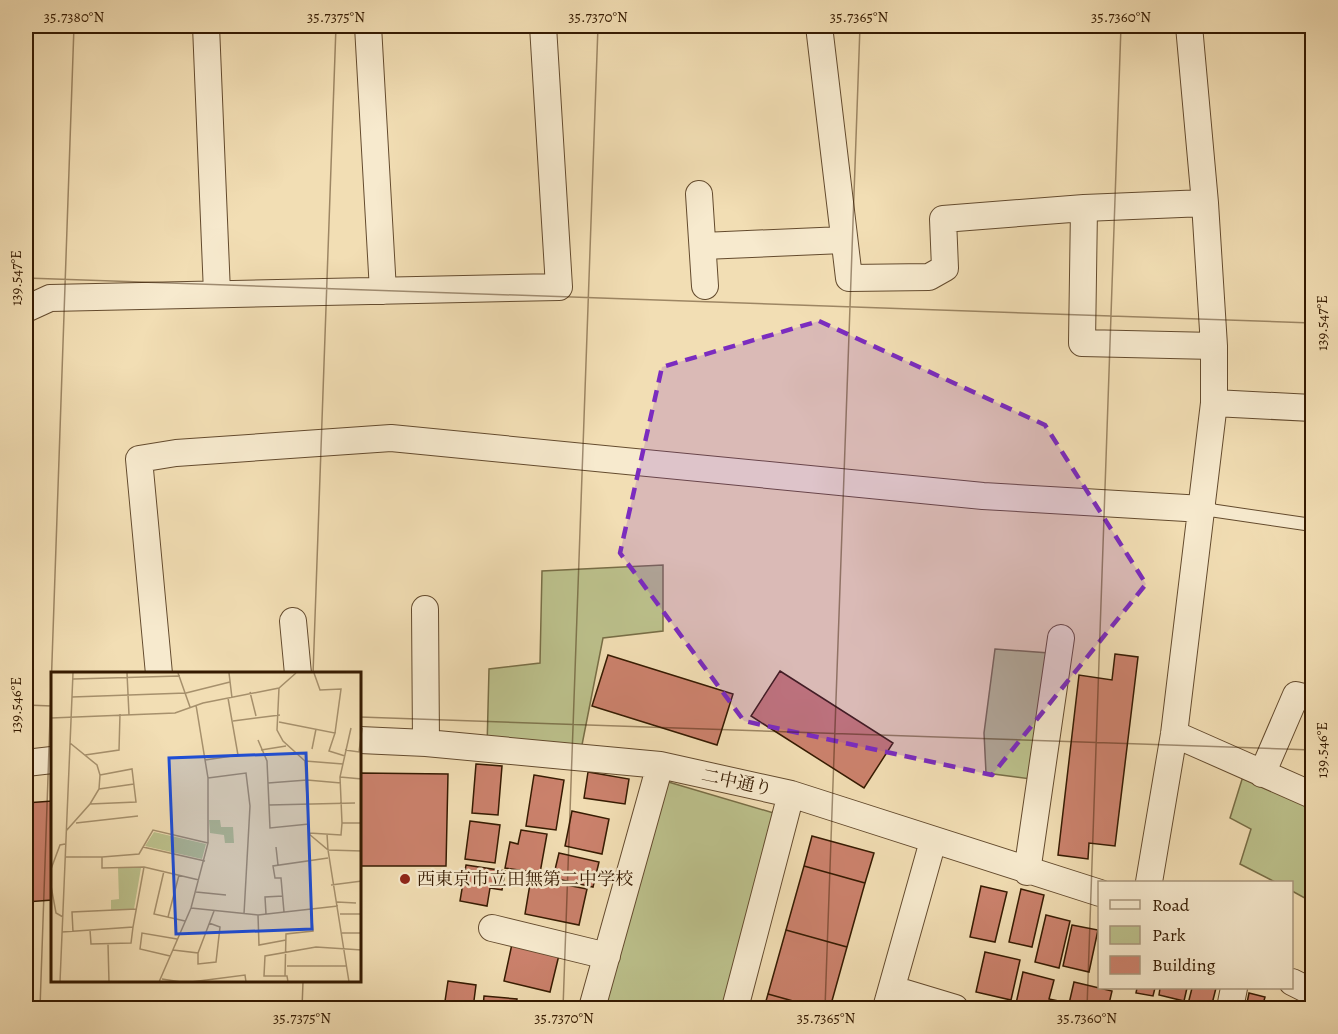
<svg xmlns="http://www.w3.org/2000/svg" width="1338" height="1034" viewBox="0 0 1338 1034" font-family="Alegreya,'Noto Serif JP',serif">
	<rect width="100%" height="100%" fill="#f2deb4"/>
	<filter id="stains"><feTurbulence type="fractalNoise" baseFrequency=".00333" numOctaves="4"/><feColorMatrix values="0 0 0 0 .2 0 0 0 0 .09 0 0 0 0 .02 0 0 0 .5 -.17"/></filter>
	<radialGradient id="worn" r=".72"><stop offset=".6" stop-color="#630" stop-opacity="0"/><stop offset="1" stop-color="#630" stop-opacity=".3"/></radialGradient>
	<!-- green -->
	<path fill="#bcc18c" stroke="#786e46" stroke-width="1.5" d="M 663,565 L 663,631 L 603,638 L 581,750 L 487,748 L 489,669 L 540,663 L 542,571 Z
		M 995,649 L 1049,653 L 1031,779 L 986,773 L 984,733 Z
		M 1244,773 L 1312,802 L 1312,902 L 1292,891 L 1292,882 L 1275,882 L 1240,864 L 1251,829 L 1230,818 Z
		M 665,781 L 777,814 L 727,1008 L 601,1008 Z"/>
	<!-- building -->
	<path fill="#cc826d" stroke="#351a01" stroke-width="1.5" d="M 1115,654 L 1138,657 L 1115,846 L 1089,843 L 1088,859 L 1058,855 L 1079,675 L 1112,680 Z
		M 608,655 L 733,694 L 717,745 L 592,706 Z
		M 780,671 L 893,743 L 864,788 L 751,716 Z
		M 476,764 L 502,766 L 498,815 L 472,813 Z
		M 588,772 L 629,779 L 625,804 L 584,798 Z
		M 360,773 L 448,774 L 446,866 L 360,866 Z
		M 534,775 L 564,780 L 556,830 L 526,826 Z
		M 52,801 L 52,900 L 26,902 L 26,803 Z
		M 572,811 L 609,819 L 602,854 L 565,846 Z
		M 470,821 L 500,825 L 495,863 L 465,859 Z
		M 521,830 L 547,834 L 540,873 L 505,868 L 510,842 L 518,844 Z
		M 812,836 L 874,853 L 865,883 L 804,866 Z
		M 559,853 L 599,862 L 593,887 L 553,878 Z
		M 466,865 L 505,871 L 502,890 L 490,888 L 487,906 L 460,901 Z
		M 804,866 L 865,883 L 847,947 L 786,930 Z
		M 531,878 L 587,889 L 579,925 L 525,914 Z
		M 981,886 L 1007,892 L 995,942 L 970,937 Z
		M 1021,889 L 1044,895 L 1032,947 L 1009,942 Z
		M 1046,915 L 1070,921 L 1059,968 L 1035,962 Z
		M 1072,925 L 1098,930 L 1089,972 L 1063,966 Z
		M 786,930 L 847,947 L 830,1008 L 818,1008 L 768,994 Z
		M 512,944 L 559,955 L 550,992 L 504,981 Z
		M 985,952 L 1020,960 L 1011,1000 L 976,992 Z
		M 1023,972 L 1054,980 L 1049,999 L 1059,1001 L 1057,1008 L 1015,1008 Z
		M 448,981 L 476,985 L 473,1008 L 444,1008 Z
		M 1074,982 L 1112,991 L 1108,1008 L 1068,1008 Z
		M 1137,988 L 1155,988 L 1153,996 L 1136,993 Z
		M 1160,988 L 1187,988 L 1184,1001 L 1159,995 Z
		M 1192,988 L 1216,988 L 1211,1008 L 1187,1008 Z
		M 1249,993 L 1265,997 L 1262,1008 L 1246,1008 Z
		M 768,994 L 818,1008 L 764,1008 Z
		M 484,996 L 517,999 L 516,1008 L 483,1008 Z
		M 1126,1002 L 1157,1008 L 1125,1008 Z"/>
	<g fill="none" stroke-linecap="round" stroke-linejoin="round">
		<defs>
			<path id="service" d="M 1203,509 L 1312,525"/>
			<path id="minor" d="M 206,26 L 217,293
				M 368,26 L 383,291
				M 819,26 L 849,278 L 929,277 L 945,268 L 943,219 L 1084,208 L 1205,203
				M 699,194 L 705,286
				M 1084,208 L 1082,343 L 1214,346
				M 703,246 L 843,240
				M 26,309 L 50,298 L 559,287 L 543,26
				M 1214,403 L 1312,408
				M 425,609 L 426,743
				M 293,621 L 298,674
				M 159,674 L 139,459 L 176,453 L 391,438 L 983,496 L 1203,509
				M 1174,734 L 1312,795
				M 360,740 L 426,743 L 660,765 L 791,794 L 1100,893
				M 26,763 L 52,760
				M 1262,774 L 1296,695 L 1312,699
				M 1027,872 L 1061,638
				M 1149,882 L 1174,734 L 1214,403 L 1214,346 L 1205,203 L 1189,26
				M 492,928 L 607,956
				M 1292,982 L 1312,992
				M 892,989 L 955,1008
				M 592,1008 L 660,765
				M 735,1008 L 791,794
				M 886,1008 L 933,841
				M 1230,1008 L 1234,988"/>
		</defs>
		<!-- service casing -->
		<use href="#service" stroke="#644b2e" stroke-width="14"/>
		<!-- minor casing -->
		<use href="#minor" stroke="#644b2e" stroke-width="28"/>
		<!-- service -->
		<use href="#service" stroke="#f7eace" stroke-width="12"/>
		<!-- minor -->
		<use href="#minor" stroke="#f7eace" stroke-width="26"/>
	</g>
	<!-- marked area -->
	<path fill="#7b2cbf" fill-opacity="0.2" stroke="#7b2cbf" stroke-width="4.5" stroke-dasharray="12 8" stroke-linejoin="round" d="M 819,321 L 1045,425 L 1146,584 L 992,775 L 744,721 L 620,553 L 662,367 Z"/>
	<!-- ticks -->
	<path fill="none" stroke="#351a01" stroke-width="1.5" stroke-opacity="0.45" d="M 26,278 L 1312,323M 313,674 L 336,26M 26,705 L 52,706M 360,717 L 1312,750M 40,1008 L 74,26M 302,1008 L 303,982M 563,1008 L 598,26M 825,1008 L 860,26M 1087,1008 L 1121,26"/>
	<!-- markers -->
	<circle fill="#8f2418" stroke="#f7eace" stroke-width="2" cx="405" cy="879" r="6"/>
	<g text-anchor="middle" stroke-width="5" stroke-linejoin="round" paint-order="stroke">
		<!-- street labels -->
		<g font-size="18" fill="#351a01" stroke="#f7eace">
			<text transform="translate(737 782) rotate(12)" y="6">二中通り</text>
		</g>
		<!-- poi labels -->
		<g font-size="18" fill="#351a01" stroke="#f7eace" text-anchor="start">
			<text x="417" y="885">西東京市立田無第二中学校</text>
		</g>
	</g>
	<!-- overview -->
	<g transform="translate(51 672)">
		<rect width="310" height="310" fill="#f2deb4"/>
		<path d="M 158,148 L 169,148 L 170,155 L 182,155 L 183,171 L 174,171 L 173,163 L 159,161 ZM 103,160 L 155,172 L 151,187 L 94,174 ZM 67,196 L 90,196 L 83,237 L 60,238 L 60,228 L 68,227 Z" fill="#bcc18c"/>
		<path fill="none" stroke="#a6906c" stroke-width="1.5" d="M 76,1 L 78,43M 127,1 L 139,35M 178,1 L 181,26M 263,1 L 269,18 L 290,17 L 284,61M 22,7 L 129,4M 228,16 L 226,58 L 232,69 L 254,89 L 258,162 L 277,178 L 298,310M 199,20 L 205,44M 21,25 L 135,21 L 179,10M 0,46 L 124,41 L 152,31 L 228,16 L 245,1M 182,49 L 229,43M 228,50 L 284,61 L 278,79 L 294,84M 300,56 L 289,105 L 291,151 L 311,151M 207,68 L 216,89 L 219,156 L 258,152M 261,77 L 265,57M 210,78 L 235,74M 294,78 L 308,80 L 311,56M 34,83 L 68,78 L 69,42M 154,88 L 187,83 L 177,26M 254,89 L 292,92M 289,105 L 311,107M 157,106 L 195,101 L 199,134 L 193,242M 217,111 L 256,108 L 290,111M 48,117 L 83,112M 39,132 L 85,130 L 81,97 L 49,103M 218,133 L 304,131M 25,151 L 87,144M 15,159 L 39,132 L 48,117 L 49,103 L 46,93 L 19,71M 258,161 L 290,163 L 291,151M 276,162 L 277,178 L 311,179M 92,175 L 154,189M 225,175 L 227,193M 14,185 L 51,185 L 51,196 L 93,195 L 148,208M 51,185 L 88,182 L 102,158 L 157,171M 0,197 L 9,173 L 14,172M 113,199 L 103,242 L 134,249M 280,213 L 311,209M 0,214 L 5,241 L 12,245M 145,220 L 175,223M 286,230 L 305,231M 140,236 L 207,243 L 287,234M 233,240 L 230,206 L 224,206 L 222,194 L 277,186M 215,242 L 214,225 L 232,224M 289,242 L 311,242M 207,243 L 208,273 L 235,268M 117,245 L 128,203M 39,258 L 40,272 L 80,271 L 82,255M 11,260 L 82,255 L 93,195M 22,260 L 21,240 L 85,237M 291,261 L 311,261M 57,272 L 58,310M 122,278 L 147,281 L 147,292 L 165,290 L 169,255 L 158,251M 147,281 L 163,239M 119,284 L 89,277 L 91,261 L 126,267M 236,294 L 295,294M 234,304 L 235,262 L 262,259 L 260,237M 111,307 L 130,310M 9,310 L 22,1M 108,310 L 140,236 L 157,171 L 157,106 L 145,33M 140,310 L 194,303 L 195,310M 237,310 L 236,304 L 213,304 L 214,284 L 265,275 L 311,278"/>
		<path fill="#1d4ed8" fill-opacity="0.15" stroke="#1d4ed8" stroke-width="3" d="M 255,81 L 261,257 L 125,262 L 118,86 Z"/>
		<rect width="310" height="310" fill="none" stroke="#351a01" stroke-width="3"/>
	</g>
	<!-- margin -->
	<rect width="1338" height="1034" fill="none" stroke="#f2deb4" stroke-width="66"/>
	<!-- legend -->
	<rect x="1098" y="881" width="195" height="108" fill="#f7eace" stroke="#a9977c" stroke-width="1.5"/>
	<rect x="1110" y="900" width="30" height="9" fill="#f7eace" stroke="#a9977c" stroke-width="1.5"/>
	<text x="1152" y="911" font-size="18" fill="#351a01">Road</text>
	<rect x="1110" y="926" width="30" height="18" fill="#bcc18c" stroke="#a9977c" stroke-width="1.5"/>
	<text x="1152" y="941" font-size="18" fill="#351a01">Park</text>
	<rect x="1110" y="956" width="30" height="18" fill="#cc826d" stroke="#a9977c" stroke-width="1.5"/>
	<text x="1152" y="971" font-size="18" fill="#351a01">Building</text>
	<rect x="33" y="33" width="1272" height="968" fill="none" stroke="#351a01" stroke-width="2"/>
	<g font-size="15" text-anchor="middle" fill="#351a01">
		<text x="74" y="22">35.7380°N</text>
		<text x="336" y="22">35.7375°N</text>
		<text x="598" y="22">35.7370°N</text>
		<text x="859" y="22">35.7365°N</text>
		<text x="1121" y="22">35.7360°N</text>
		<text transform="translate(16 278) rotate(-90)" y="5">139.547°E</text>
		<text transform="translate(1322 323) rotate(-90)" y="5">139.547°E</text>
		<text transform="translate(16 705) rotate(-90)" y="5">139.546°E</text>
		<text transform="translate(1322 750) rotate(-90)" y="5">139.546°E</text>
		<text x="302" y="1023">35.7375°N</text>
		<text x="564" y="1023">35.7370°N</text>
		<text x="826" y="1023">35.7365°N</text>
		<text x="1087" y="1023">35.7360°N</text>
	</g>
	<rect width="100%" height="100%" filter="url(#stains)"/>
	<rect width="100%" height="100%" fill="url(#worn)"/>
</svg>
